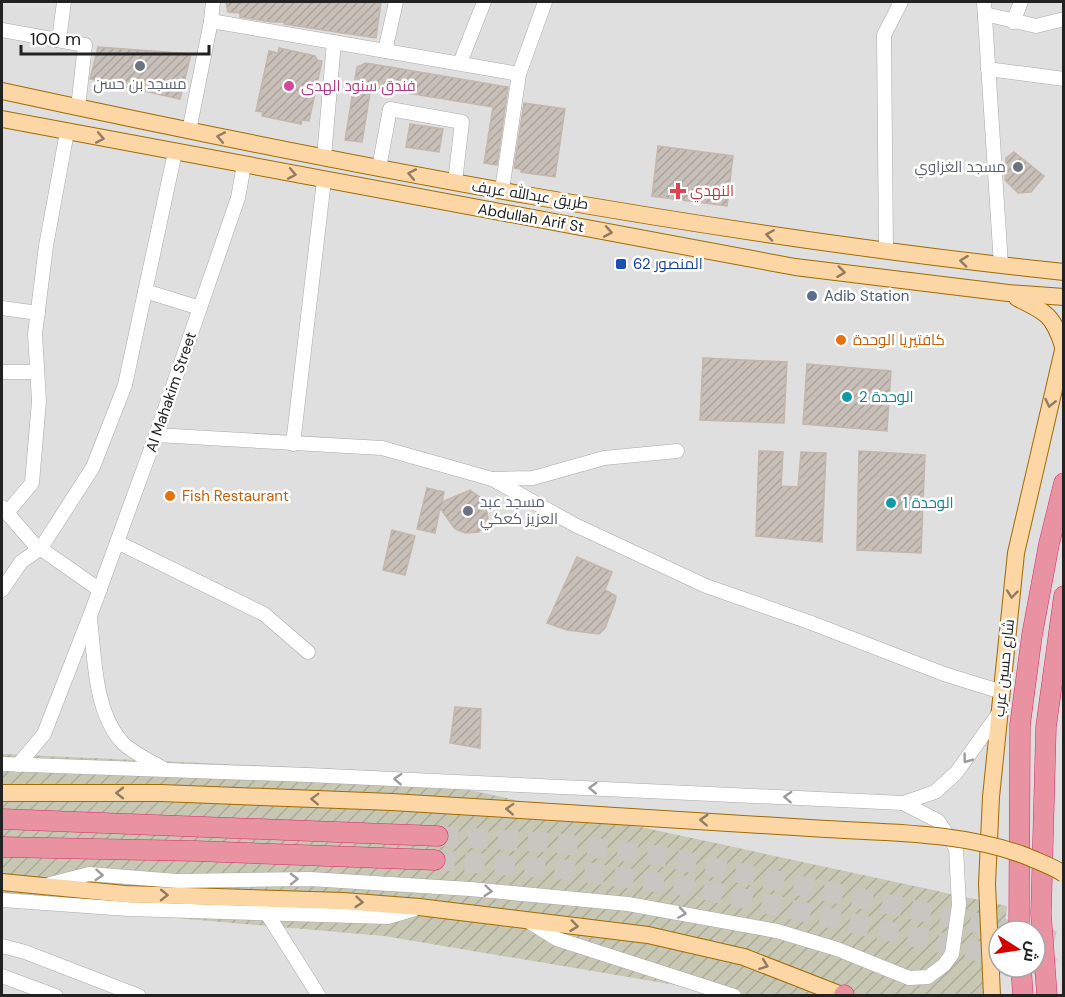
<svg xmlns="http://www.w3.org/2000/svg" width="1065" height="997" viewBox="0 0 1065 997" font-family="'DM Sans',Cairo,sans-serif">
<defs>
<pattern id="construction-furrows" width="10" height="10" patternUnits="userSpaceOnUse" patternTransform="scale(1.5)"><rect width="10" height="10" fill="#c7c7b4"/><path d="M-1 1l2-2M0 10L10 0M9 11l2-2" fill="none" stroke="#abab9a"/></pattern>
<pattern id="building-hatch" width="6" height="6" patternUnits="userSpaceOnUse" patternTransform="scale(1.5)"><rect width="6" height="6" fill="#c7bfb8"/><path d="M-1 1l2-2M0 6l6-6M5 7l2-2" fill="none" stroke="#aba49e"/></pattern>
</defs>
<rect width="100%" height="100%" fill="#f2efe9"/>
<path fill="#e0dfdf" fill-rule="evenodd" d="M2,2H1063V995L2,996ZM999,931H1035V967H999Z"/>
<path fill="url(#construction-furrows)" d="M2,754L381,771L1007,906L1004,931H999L1000,967L996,995L741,996L384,936L2,903Z"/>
<path fill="#e2e2e2" d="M2,2H53L52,8L2,6Z"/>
<g fill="url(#building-hatch)" stroke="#c4b6ab" stroke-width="1.5">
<path d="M226,2H381L376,38L284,24V22H272L240,17V13L228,12Z"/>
<path d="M98,47L191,54L180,99L90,79Z"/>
<path d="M279,48L315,56L317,60L322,61L309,121L302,120L301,124L262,116L263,112L256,111L269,51L278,53Z"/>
<path d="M366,63L508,87L497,165L484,163L493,107L371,87L362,142L345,140L357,67Z"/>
<path d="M524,103L565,109L555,177L521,172V169L514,168Z"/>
<path d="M410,124L443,129L439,152L406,147Z"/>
<path d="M658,146L733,156L727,206L652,196Z"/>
<path d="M1014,152L1044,176L1031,192L1018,193L1005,180L1006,158Z"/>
<path d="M703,358L787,362L784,423L700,420Z"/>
<path d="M807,364L891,371L887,431L803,424Z"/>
<path d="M759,451L783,452L781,486L798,487L801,452L826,453L822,542L756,536Z"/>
<path d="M859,451L925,455L921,553L857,550Z"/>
<path d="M427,488L444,492L442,502L470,490L485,501L488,518L479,532L465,533L455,529L440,508L435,533L417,529Z"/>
<path d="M392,530L415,536L405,575L383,570Z"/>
<path d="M577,557L612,572L605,590L616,596L615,602L605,628L599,634L567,630L547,623Z"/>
<path d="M455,707L481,709L480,748L450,743Z"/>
</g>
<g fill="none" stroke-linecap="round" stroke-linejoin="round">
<g stroke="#c8c6c1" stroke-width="20" stroke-dasharray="20 10" stroke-linecap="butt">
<path d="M438,836L555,843L660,856L1014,931"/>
<path d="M435,860L569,870L692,887L999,956"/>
<path d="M1035,936L1064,943"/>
<path d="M1035,964L1064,971"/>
</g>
<defs>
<g id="minor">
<path d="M984,2L1001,265"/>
<path d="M985,14L1036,26L1064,19"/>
<path d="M211,21L519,74"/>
<path d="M1013,22L1021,2"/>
<path d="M2,30L85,45L78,108"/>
<path d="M59,40L64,2"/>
<path d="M385,51L396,2"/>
<path d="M460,63L484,2"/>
<path d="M988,69L1064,79"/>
<path d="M189,131L211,21L213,2"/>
<path d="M324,157L334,42"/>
<path d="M379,168L390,109L462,122L455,182"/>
<path d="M502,190L519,74L545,2"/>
<path d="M886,251L884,35L901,2"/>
<path d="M145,291L200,308"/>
<path d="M2,308L38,313"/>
<path d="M2,372H37"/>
<path d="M156,435L382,448L492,479L575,525L706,586L809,622L944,674L1002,692"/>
<path d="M293,444L324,180"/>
<path d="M493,479L533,478L604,458L677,451"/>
<path d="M2,507L34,544L100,590"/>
<path d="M7,513L32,483L39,401L35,334L46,246L67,132"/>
<path d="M117,542L264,614L308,652"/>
<path d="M2,590L21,562L41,548L93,467L125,385L175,152"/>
<path d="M90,619C95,659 94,709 121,741C129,751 152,762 164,769"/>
<path d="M2,764L308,775L903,803L935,792L956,773L999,713"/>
<path d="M18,765L44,734L93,608L156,435L238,198L244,165"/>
<path d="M50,884L89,874L177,881L310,879L470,889L628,904L777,931L837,949L909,978L928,977L944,965L952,954L959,905L956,848L938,821L903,803"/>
<path d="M2,900L128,909L388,917L415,909"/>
<path d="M266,912L319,996"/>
<path d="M528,921L557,939L734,996"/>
<path d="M2,946L25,952L139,996"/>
<path d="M2,976L56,996"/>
</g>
<g id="major">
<path d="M2,91C353,167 706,234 1064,272"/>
<path d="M2,119L795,267L1008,293L1064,297"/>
<path d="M1017,298C1046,312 1053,315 1063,346"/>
<path d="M2,793H161L392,802L826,829"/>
<path d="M2,882L125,894L343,901L419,907L648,935L744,957L844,996"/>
<path d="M992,996L987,884L991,797L1016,553L1064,346"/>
</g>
<g id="highway">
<path d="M2,819L438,836"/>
<path d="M2,847L196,851L435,860"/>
<path d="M1019,931L1020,725L1032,635L1049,544L1064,483"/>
<path d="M1021,967L1023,996"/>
<path d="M844,995V996"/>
<path d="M1047,996L1041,914L1046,727L1064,596"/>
</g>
</defs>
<use href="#minor" stroke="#a9a9a9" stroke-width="15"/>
<use href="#major" stroke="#a06b00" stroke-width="18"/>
<use href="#highway" stroke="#dc2a67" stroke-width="21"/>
<use href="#minor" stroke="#fff" stroke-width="14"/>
<use href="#major" stroke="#fcd6a4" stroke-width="16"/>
<use href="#highway" stroke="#e892a2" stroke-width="20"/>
<defs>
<path id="major-bridge" d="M826,829C893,833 962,832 1026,856C1039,862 1052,866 1064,874"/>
</defs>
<use href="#major-bridge" stroke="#a06b00" stroke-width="18" stroke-linecap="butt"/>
<use href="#major-bridge" stroke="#fcd6a4" stroke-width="16"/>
</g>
<defs><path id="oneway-chevron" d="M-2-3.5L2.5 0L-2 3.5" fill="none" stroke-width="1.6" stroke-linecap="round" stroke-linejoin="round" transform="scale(1.5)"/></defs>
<g stroke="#8f7c63">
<use href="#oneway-chevron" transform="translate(221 137) rotate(-169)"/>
<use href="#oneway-chevron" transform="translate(100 138) rotate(11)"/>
<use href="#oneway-chevron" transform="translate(292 174) rotate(11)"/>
<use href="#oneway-chevron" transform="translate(412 174) rotate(-169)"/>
<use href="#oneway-chevron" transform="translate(608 232) rotate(10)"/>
<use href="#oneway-chevron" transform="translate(770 235) rotate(-171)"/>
<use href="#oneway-chevron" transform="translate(964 261) rotate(-173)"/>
<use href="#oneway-chevron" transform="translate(841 272) rotate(7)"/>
<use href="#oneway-chevron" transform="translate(1050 403) rotate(103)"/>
<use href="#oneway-chevron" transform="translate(1012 594) rotate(96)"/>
<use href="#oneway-chevron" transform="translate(120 793) rotate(180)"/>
<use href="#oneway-chevron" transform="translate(315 799) rotate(-178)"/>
<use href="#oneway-chevron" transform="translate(510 809) rotate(-177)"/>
<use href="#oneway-chevron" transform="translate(704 820) rotate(-177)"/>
<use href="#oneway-chevron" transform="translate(164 895) rotate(1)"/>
<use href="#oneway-chevron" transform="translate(359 902) rotate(5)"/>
<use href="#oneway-chevron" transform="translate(574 926) rotate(7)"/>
<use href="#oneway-chevron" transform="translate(764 965) rotate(21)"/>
</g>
<g stroke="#9c9c9c">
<use href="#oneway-chevron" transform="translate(967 759) rotate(127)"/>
<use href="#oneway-chevron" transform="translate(398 779) rotate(-177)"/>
<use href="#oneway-chevron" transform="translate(593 788) rotate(-177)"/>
<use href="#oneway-chevron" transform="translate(788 797) rotate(-177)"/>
<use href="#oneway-chevron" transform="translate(99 875) rotate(4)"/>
<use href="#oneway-chevron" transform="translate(294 879) rotate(-1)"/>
<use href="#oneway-chevron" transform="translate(488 891) rotate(5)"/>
<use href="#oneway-chevron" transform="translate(682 913) rotate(9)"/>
</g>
<g fill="#6b7280" stroke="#fff" stroke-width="2">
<circle cx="140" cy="66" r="6"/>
<circle cx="1018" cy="167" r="6"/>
<circle cx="468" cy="511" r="6"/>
</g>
<circle fill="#d1479c" stroke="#fff" stroke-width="2" cx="289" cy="86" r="6"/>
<path fill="#e0444e" stroke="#fff" stroke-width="2" d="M675 182h6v6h6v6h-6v6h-6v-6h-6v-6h6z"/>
<rect fill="#1a4fb4" stroke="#fff" stroke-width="2" x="615" y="258" width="12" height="12" rx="3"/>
<circle fill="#5c6f8a" stroke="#fff" stroke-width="2" cx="812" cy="296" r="6"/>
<g fill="#e8710a" stroke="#fff" stroke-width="2">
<circle cx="841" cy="340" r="6"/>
<circle cx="170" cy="496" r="6"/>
</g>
<g fill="#0f9aa8" stroke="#fff" stroke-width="2">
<circle cx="847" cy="397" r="6"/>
<circle cx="891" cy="503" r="6"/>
</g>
<g text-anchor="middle" stroke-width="5" stroke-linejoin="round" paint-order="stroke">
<g font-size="15" fill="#5b616d" stroke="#fff">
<text x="140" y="89">مسجد بن حسن</text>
<text x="1006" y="172" text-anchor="end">مسجد الغزاوي</text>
<text x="480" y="507" text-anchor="start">مسجد عبد<tspan x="480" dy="17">العزيز كعكي</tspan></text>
</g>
<g font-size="15" fill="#b23c85" stroke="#fff" text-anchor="start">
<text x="301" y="91">فندق سنود الهدى</text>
</g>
<g font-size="15" fill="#be3a42" stroke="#fff" text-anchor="start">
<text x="690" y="196">النهدي</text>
</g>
<g font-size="15" fill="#222" stroke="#fff">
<text transform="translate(530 195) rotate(9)" y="5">طريق عبدالله عريف</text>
<text transform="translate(531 218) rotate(10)" y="5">Abdullah Arif St</text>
<text transform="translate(171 392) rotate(-71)" y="5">Al Mahakim Street</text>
<text transform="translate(1004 668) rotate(-84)" y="5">شارع حسين عرب</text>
</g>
<g font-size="15" fill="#164399" stroke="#fff" text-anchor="start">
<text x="633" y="269">المنصور 62</text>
</g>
<g font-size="15" fill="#4e5e75" stroke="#fff" text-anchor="start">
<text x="824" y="301">Adib Station</text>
</g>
<g font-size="15" fill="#c56008" stroke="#fff" text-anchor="start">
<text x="853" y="345">كافتيريا الوحدة</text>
<text x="182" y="501">Fish Restaurant</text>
</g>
<g font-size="15" fill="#0d838f" stroke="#fff" text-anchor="start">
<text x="859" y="402">الوحدة 2</text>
<text x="903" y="508">الوحدة 1</text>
</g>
</g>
<rect width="1065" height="997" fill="none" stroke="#222222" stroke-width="6"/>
<g transform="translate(1017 949) rotate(102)"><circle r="28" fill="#ffffff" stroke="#a7a7a7" stroke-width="1.5"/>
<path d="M0-4.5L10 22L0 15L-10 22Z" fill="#d40000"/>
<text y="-9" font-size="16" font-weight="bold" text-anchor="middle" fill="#222222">ش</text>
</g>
<path d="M21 45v9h188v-9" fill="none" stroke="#222222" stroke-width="3"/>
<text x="30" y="45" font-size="18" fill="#222222" stroke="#ffffff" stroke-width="4.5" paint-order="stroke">100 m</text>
</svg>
